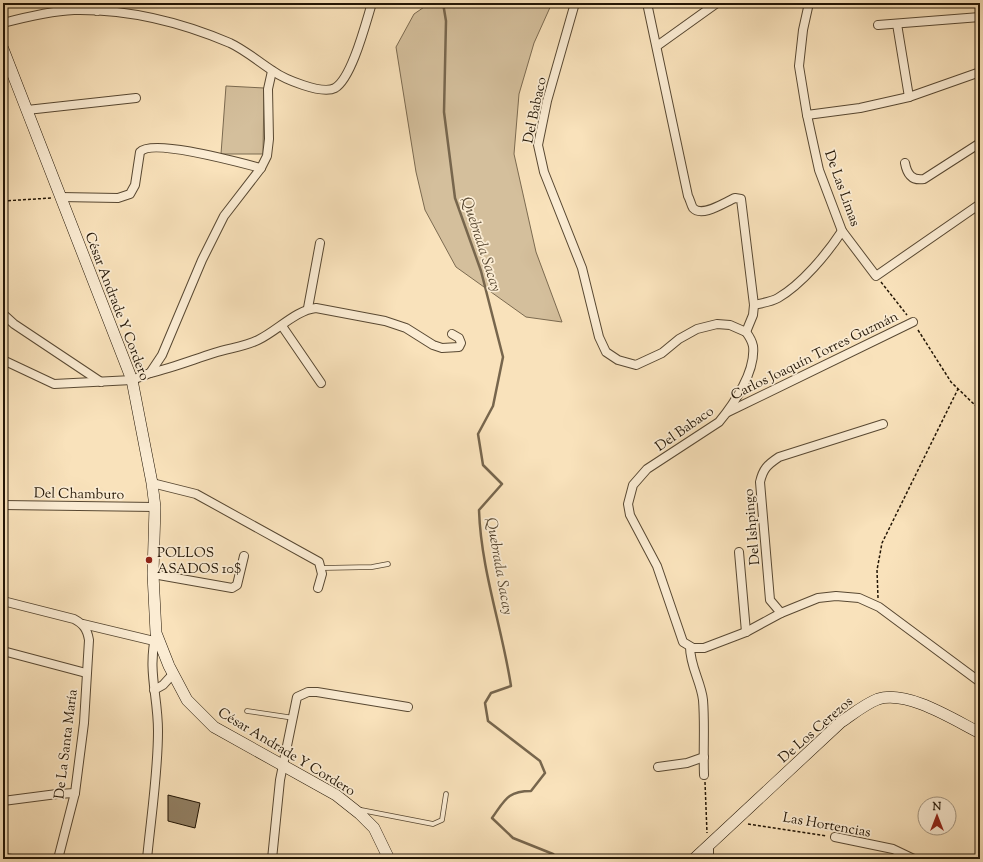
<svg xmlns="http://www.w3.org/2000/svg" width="983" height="862" viewBox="0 0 983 862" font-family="'Sorts Mill Goudy',serif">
<rect width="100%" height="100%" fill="#f9e2bb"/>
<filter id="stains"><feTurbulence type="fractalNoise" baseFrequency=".005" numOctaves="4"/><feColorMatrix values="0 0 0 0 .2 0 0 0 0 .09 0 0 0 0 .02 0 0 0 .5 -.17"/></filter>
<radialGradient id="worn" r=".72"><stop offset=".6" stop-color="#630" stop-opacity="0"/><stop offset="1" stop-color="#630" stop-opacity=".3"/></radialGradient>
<g fill="#d4bf9c" stroke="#7b6a50">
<path d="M430,3H552L534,43L519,94L514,154L536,252L562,322L526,317L456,267L425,210L416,172L396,47L414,14Z"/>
<path d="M226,86L264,88L263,154H221Z"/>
</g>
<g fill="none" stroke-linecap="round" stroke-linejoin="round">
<path stroke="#77664d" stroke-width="2.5" d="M443,3L446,21L444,112L455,198L481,271L503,357L493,406L478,434L483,465L502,484L479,510C481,570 502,627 511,686L491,693L485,703L488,721L540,761L545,773L531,791C507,791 505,800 492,818L513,838L553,854L558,859"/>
</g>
<path fill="#928064" stroke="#221505" d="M168,795L200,803L195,828L168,821Z"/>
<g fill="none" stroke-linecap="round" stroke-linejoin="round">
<defs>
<g id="lane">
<path d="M322,568L372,567L388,564"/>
<path d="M247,711L294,718"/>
<path d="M361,810L433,824L442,820L446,794"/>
</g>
<g id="street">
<path d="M575,3L547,101L538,145L544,172L582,268L599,337L606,352L618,360L636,365L662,353L679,339L697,329L717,324L730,325L746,332C749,336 752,341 753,346C756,371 734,404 719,422L647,469L633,485L628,504L630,515L657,566L683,642L693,648H704L746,632L781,613L818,598L836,596L859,598L879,607L980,682"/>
<path d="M647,3L688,196C690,199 691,205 693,208C702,218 725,202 735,198L741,199L754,305L753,315L746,332"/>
<path d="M809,3L803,30L799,66L807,115L819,170L842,231L876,276L980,204"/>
<path d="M97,11L104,3"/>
<path d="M3,23C26,17 51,11 74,10C127,9 181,22 230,43C245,50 259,62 273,71C284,79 322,95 335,88C352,78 366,22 372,3"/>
<path d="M897,24L909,97L980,72"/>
<path d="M878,25L980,17"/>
<path d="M657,46L717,3"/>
<path d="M27,110L136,98"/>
<path d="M807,115L860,108L909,97"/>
<path d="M905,163C907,174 912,181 924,179L980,143"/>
<path d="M60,197L118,198L130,194L135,185L140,152C152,138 241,163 261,168"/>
<path d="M754,305C762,303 771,302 778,298C802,284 827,254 842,231"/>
<path d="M308,308L320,243"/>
<path d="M3,314L14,324L101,382"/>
<path d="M282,326L321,383"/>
<path d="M3,360L54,384L132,380L150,373L162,355L202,260L224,216L261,168L267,156L269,139L268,89L272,71"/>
<path d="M150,373C172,368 192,360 214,353C229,348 244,347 258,340C277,331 296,310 316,308L385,321L406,328L433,345L442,348L459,347L461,343L459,338L452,334"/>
<path d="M728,412L913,322"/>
<path d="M152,483L196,494L319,562L322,574L318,588"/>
<path d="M3,505L155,507"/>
<path d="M739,552L746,632"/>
<path d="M153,574L232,588L237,585L244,556"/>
<path d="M3,601L74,619C83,624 87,628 89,640L84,723L75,793L58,859"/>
<path d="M781,613L770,600L760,482C763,469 767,465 779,457L883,424"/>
<path d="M83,624L154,641"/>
<path d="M690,647C690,666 701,682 703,700C705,725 703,750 704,775"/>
<path d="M3,651L86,673"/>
<path d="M154,690L163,685L173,674"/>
<path d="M658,767L687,763L704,757"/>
<path d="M3,801L57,794L75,793"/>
<path d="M835,837L893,849L914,859"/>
<path d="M709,845V859"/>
<path d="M3,858L12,859"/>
<path d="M147,859C151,817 158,773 158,731C158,695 147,671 156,633"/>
<path d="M272,859L280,780L297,697L308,692H317L408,707"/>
</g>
<g id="secondary">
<path d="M3,49L132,380L152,483L155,507L153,574L156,633L169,666L187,700L214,727L336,795L360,814L374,828L389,859"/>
<path d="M694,859L841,722C853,714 865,704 878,699C908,690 954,720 980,733"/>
</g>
</defs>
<use href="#lane" stroke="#584832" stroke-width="5.5"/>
<use href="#street" stroke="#584832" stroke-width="10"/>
<use href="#secondary" stroke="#221505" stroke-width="12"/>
<g stroke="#221505" stroke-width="1.5" stroke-dasharray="3 2" stroke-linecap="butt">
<path d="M3,201L51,198"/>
<path d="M881,282L907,315"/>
<path d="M918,330L951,382L980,410"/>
<path d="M878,598L877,570L882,543L958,389"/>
<path d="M705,782L707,833"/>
<path d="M748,824L827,836"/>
</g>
<use href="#lane" stroke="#fbecd3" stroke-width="4"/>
<use href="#street" stroke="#fbecd3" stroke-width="8"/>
<use href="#secondary" stroke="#fbecd3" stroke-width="11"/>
</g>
<circle fill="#8f2418" stroke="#fbecd3" stroke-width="1.5" cx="149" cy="560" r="4"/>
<g text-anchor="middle" stroke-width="3.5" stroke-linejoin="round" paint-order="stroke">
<g font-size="14" fill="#221505" stroke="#fbecd3">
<text transform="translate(534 110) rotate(-78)" y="5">Del Babaco</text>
<text transform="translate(843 188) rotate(70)" y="5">De Las Limas</text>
<text transform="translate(118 306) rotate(69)" y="5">César Andrade Y Cordero</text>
<text transform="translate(814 355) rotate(-26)" y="5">Carlos Joaquín Torres Guzmán</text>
<text transform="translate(684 428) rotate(-35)" y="5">Del Babaco</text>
<text transform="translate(79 493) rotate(1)" y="5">Del Chamburo</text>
<text transform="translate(751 527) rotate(-95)" y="5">Del Ishpingo</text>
<text transform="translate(815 729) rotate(-41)" y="5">De Los Cerezos</text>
<text transform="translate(65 744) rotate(-83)" y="5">De La Santa María</text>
<text transform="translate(287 751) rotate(31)" y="5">César Andrade Y Cordero</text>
<text transform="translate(827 824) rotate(10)" y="5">Las Hortencias</text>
</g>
<g font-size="14" fill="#221505" stroke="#fbecd3" text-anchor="start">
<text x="157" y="557">POLLOS<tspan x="157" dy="16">ASADOS 10$</tspan></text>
</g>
<g font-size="15" font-style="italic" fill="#5b4b35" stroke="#fbecd3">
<text transform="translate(482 244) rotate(72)" y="5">Quebrada Sacay</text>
<text transform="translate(500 566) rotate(80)" y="5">Quebrada Sacay</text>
</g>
</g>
<rect width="983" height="862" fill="none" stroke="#f9e2bb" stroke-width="16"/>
<rect x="4" y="4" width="975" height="854" fill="none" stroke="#221505" stroke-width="2"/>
<rect x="8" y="8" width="967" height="846" fill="none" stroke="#221505"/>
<g transform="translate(937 816)"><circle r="19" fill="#fbecd3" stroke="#a49681"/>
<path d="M0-3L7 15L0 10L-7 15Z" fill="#8f2418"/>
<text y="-6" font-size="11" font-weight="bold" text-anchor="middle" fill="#221505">N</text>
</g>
<rect width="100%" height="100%" filter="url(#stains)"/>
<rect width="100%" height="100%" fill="url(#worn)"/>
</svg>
